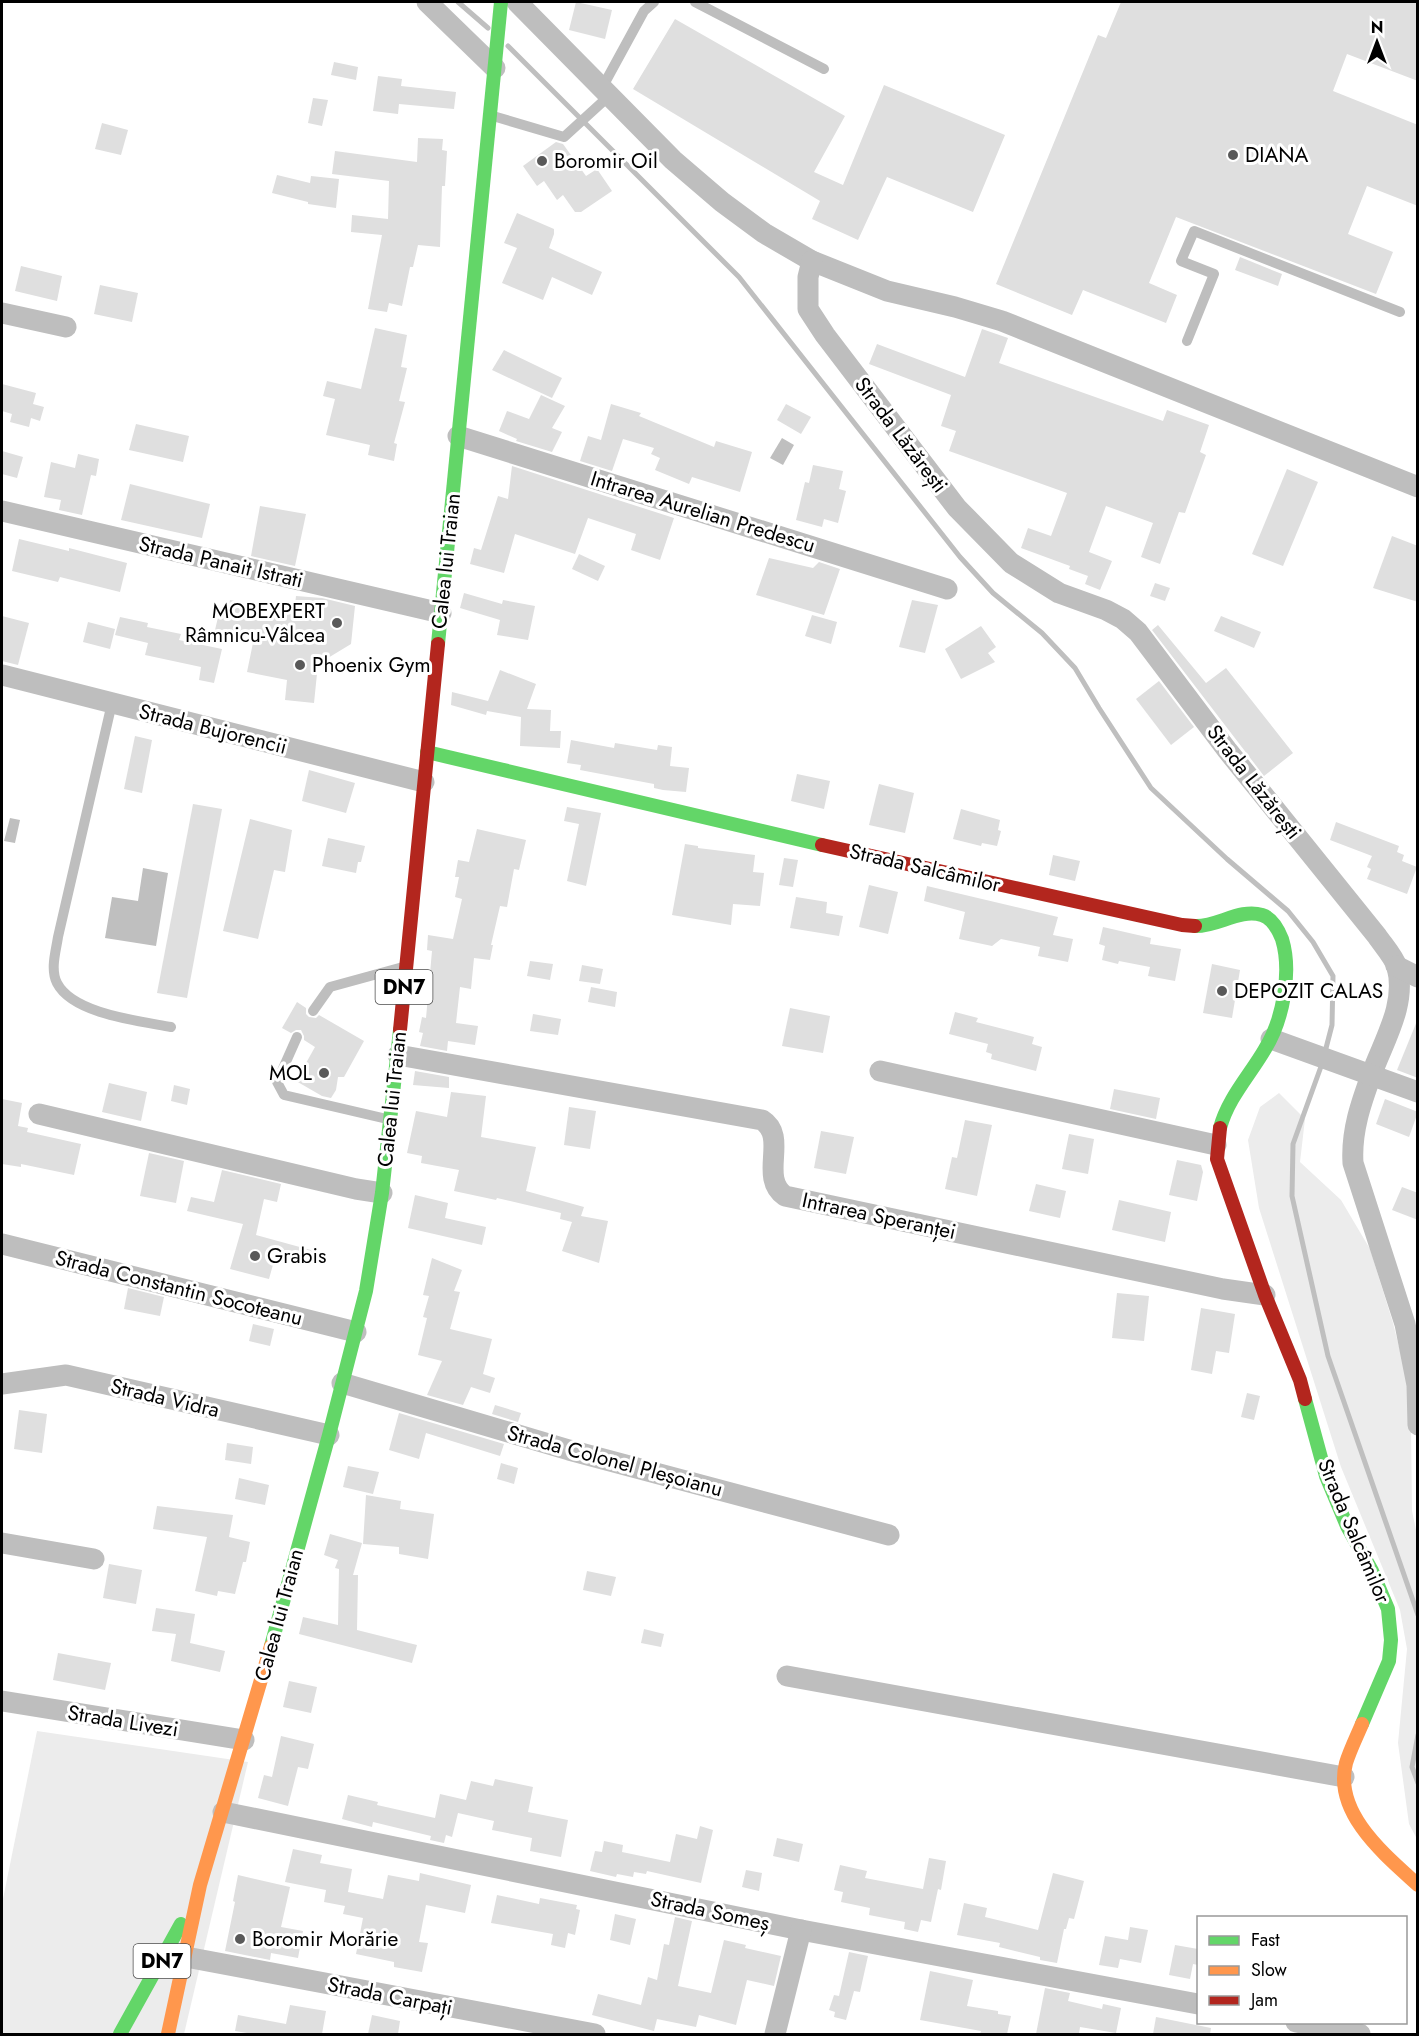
<svg xmlns="http://www.w3.org/2000/svg" width="1419" height="2036" viewBox="0 0 1419 2036" font-family="Jost,sans-serif">
<rect width="100%" height="100%" fill="#fff"/>
<g fill="#ececec">
<path d="M1279,1093L1305,1119L1300,1162L1341,1200L1370,1249L1393,1323L1406,1375L1411,1423L1412,1511L1418,1539L1417,1839L1409,1824L1398,1743L1407,1649L1400,1610L1341,1467L1259,1208L1248,1140L1260,1107Z"/>
<path d="M37,1731L248,1762L184,2034H2V1904Z"/>
</g>
<g fill="#bfbfbf">
<path d="M782,438L794,445L783,465L770,458Z"/>
<path d="M10,818L20,820L15,843L4,841Z"/>
<path d="M143,868L168,873L156,946L105,938L112,897L138,901Z"/>
</g>
<g fill="none" stroke-linecap="round" stroke-linejoin="round">
<g stroke="#bfbfbf" stroke-width="5">
<path d="M458,2L488,28"/>
<path d="M508,46L739,277L960,557L993,593L1042,633L1075,668L1099,708L1151,788L1227,859L1288,911L1313,942L1333,976L1332,1025L1325,1052"/>
<path d="M1323,1061L1293,1144L1292,1196L1328,1356L1418,1615"/>
<path d="M1418,1735L1412,1767L1418,1783"/>
</g>
</g>
<g fill="#dfdfdf">
<path d="M576,2L612,10L605,39L569,30Z"/>
<path d="M1121,2H1418V81L1347,54L1333,91L1418,125V206L1367,186L1348,234L1393,252L1376,294L1176,217L1149,283L1177,295L1166,323L1083,290L1072,315L996,284L1098,35L1106,38Z"/>
<path d="M675,19L845,116L814,172L843,185L884,85L1005,135L973,212L887,177L858,240L812,219L820,201L633,89Z"/>
<path d="M334,62L358,67L356,80L331,75Z"/>
<path d="M378,76L402,79L401,86L456,92L454,109L399,104L398,114L373,111Z"/>
<path d="M313,98L328,100L322,126L308,123Z"/>
<path d="M102,123L128,130L121,155L95,149Z"/>
<path d="M418,138L443,139L442,150L447,151L445,186H442L440,247L418,245L413,267H410L402,306L389,303L387,312L368,309L382,235L351,232L352,215L388,219L389,181L332,174L335,151L417,162Z"/>
<path d="M556,142L563,144L586,176L597,169L612,191L581,212H575L563,195L557,200L544,181L537,186L523,166Z"/>
<path d="M277,175L310,183L311,176L339,179L336,208L308,204V202L272,193Z"/>
<path d="M517,213L554,229V234L549,248L602,272L592,295L552,277L543,300L502,283L517,248L504,243Z"/>
<path d="M1240,257L1282,274L1278,286L1235,270Z"/>
<path d="M21,266L62,276L57,301L15,291Z"/>
<path d="M100,285L138,293L132,322L94,314Z"/>
<path d="M375,328L407,335L401,367L407,368L399,401L405,402L394,443L397,444L394,461L368,455L370,445L326,435L335,399L323,396L327,381L361,389Z"/>
<path d="M982,329L1008,338L999,363L1163,421L1167,410L1209,425L1200,452L1206,455L1185,513L1179,512L1160,564L1141,557L1153,523L1106,506L1089,552L1112,561L1100,590L1085,584L1088,576L1069,569L1070,566L1021,548L1028,528L1051,536L1067,493L949,451L956,431L941,426L951,395L869,364L877,344L965,377Z"/>
<path d="M504,350L562,378L552,398L492,370Z"/>
<path d="M2,384L36,393L33,404L44,407L40,421L31,418L29,427L10,422L12,414L2,411Z"/>
<path d="M541,395L565,406L552,428L562,432L552,452L516,441L517,439L499,431L507,411L529,419Z"/>
<path d="M611,404L641,413L639,416L714,447L716,441L752,452L740,492L692,477L689,484L655,470L660,458L651,454L654,448L623,439L612,471L580,461L588,436L601,440Z"/>
<path d="M786,404L811,417L801,434L777,420Z"/>
<path d="M136,424L189,436L183,462L129,450Z"/>
<path d="M2,451L23,457L17,478L2,474Z"/>
<path d="M78,454L99,459L96,476L91,475L82,515L59,510L61,500L44,497L51,462L75,468Z"/>
<path d="M813,465L843,471L839,489L846,491L838,523L824,519L822,527L796,520L805,482L809,483Z"/>
<path d="M512,466L674,518L660,560L631,550L636,534L588,518L575,554L515,534L504,573L470,564L474,548L481,550L498,496L508,499Z"/>
<path d="M1287,469L1318,482L1283,566L1252,554Z"/>
<path d="M130,484L210,504L202,538L121,520Z"/>
<path d="M260,506L306,514L295,566L251,556Z"/>
<path d="M1392,536L1418,546V602L1373,588Z"/>
<path d="M19,539L69,551V548L127,563L120,592L60,577L58,582L12,571Z"/>
<path d="M579,554L605,566L598,581L572,569Z"/>
<path d="M769,558L813,568L819,562L840,569L824,615L756,595Z"/>
<path d="M1155,583L1170,588L1165,601L1150,596Z"/>
<path d="M464,593L502,604L503,600L535,606L528,640L497,635L500,620L460,608Z"/>
<path d="M296,596L322,598L355,606L351,644L318,664L314,703L285,700L287,680L247,672L254,638L215,630L219,613L227,614L230,600L294,613Z"/>
<path d="M912,600L938,605L925,653L899,647Z"/>
<path d="M812,615L837,622L831,644L805,636Z"/>
<path d="M2,616L29,623L18,665L2,661Z"/>
<path d="M1221,616L1261,632L1254,648L1214,631Z"/>
<path d="M120,617L148,623L147,627L181,634L179,640L222,649L214,683L199,680L201,667L145,655L148,643L115,635Z"/>
<path d="M88,622L115,629L110,649L83,642Z"/>
<path d="M1158,625L1206,683L1226,668L1293,753L1264,776L1152,630Z"/>
<path d="M981,626L996,647L988,653L995,662L961,679L945,649Z"/>
<path d="M500,670L536,684L527,709L551,710L550,731H561L560,748L520,746L521,717L487,711L486,715L451,705L452,692L488,701Z"/>
<path d="M1159,681L1194,727L1171,745L1136,699Z"/>
<path d="M135,736L152,740L142,793L124,789Z"/>
<path d="M571,740L614,748L615,743L657,750L658,745L672,747L670,766L689,768L686,792L663,790L654,788V784L580,770L581,765L567,763Z"/>
<path d="M309,770L355,783L346,813L302,801Z"/>
<path d="M797,774L830,781L824,809L791,801Z"/>
<path d="M879,784L914,793L905,833L869,825Z"/>
<path d="M193,804L222,809L187,998L157,993Z"/>
<path d="M567,807L601,813L586,886L567,881L579,824L564,821Z"/>
<path d="M961,809L1000,820L998,830L1001,831L997,846L982,843L981,846L953,839Z"/>
<path d="M250,819L292,830L285,872L274,870L258,939L223,931Z"/>
<path d="M1336,822L1399,846L1397,852L1404,855L1402,861L1417,867L1407,894L1367,879L1371,869L1367,867L1372,856L1330,840Z"/>
<path d="M477,829L526,840L519,870L514,869L507,907L500,906L491,945H493L490,960L474,958L471,989L460,987L456,1023L478,1026L475,1045L448,1041L447,1051L420,1046L423,1033L419,1032L422,1017L426,1018L432,951L427,950L428,935L453,939L462,899L455,897L459,877H455L458,860L469,862Z"/>
<path d="M328,838L365,846L361,862H358L356,873L322,866Z"/>
<path d="M685,844L698,846V848L755,855L753,872L764,873L760,906L733,904L731,925L672,915Z"/>
<path d="M1053,855L1080,861L1075,881L1049,875Z"/>
<path d="M784,858L798,860L793,887L779,885Z"/>
<path d="M869,885L898,892L888,934L859,927Z"/>
<path d="M927,886L1058,917L1053,935L1073,939L1068,962L1038,956L1040,947L1001,939L992,946L959,939L965,912L924,901Z"/>
<path d="M796,897L827,902L826,913L843,916L839,936L790,928Z"/>
<path d="M1103,927L1151,938L1150,944L1181,949L1175,981L1148,976L1150,967L1119,961L1118,964L1102,960L1105,946L1099,944Z"/>
<path d="M530,961L553,964L550,980L527,976Z"/>
<path d="M1212,964L1240,970L1232,1018L1203,1013Z"/>
<path d="M582,965L603,969L600,984L579,981Z"/>
<path d="M591,987L617,992L615,1007L588,1002Z"/>
<path d="M297,1002L306,1008V1014L309,1017L316,1018L319,1015L364,1041L344,1077H338L336,1090L331,1098L322,1096L296,1081L315,1047L304,1040V1036L301,1030H296L291,1033L282,1028Z"/>
<path d="M790,1008L830,1016L823,1053L782,1046Z"/>
<path d="M955,1012L978,1018L976,1022L1034,1037L1032,1044L1042,1047L1036,1071L991,1059L992,1054L986,1052L988,1044L949,1034Z"/>
<path d="M533,1014L561,1019L558,1035L530,1031Z"/>
<path d="M1417,1021H1418V1078L1397,1070Z"/>
<path d="M415,1071L449,1077V1088L413,1085Z"/>
<path d="M109,1083L147,1092L141,1121L102,1112Z"/>
<path d="M174,1085L190,1089L187,1105L171,1101Z"/>
<path d="M1114,1089L1160,1098L1156,1119L1110,1109Z"/>
<path d="M451,1092L486,1096L481,1137L536,1147L526,1191L584,1207L581,1216L608,1221L599,1263L562,1251L572,1222L560,1219L561,1213L497,1198L496,1200L454,1191L459,1170L421,1163L422,1156L407,1153L416,1111L447,1117Z"/>
<path d="M2,1099L22,1103L18,1126L28,1128L27,1132L81,1144L74,1175L21,1164V1167L2,1164Z"/>
<path d="M1385,1099L1418,1112L1409,1137L1376,1124Z"/>
<path d="M569,1107L596,1111L590,1149L564,1145Z"/>
<path d="M965,1120L992,1125L977,1196L945,1189L952,1157L957,1158Z"/>
<path d="M821,1131L854,1137L846,1174L814,1168Z"/>
<path d="M1069,1134L1094,1139L1088,1174L1062,1169Z"/>
<path d="M149,1153L184,1161L176,1203L140,1196Z"/>
<path d="M1177,1160L1201,1165L1203,1172L1197,1201L1169,1195Z"/>
<path d="M222,1170L281,1184L277,1202L264,1199L256,1235L318,1252L315,1264L276,1254L269,1279L230,1269L243,1224L187,1211L191,1197L214,1202Z"/>
<path d="M1036,1184L1066,1191L1060,1218L1029,1211Z"/>
<path d="M1402,1187L1418,1193V1220L1392,1210Z"/>
<path d="M415,1195L448,1203L445,1218L486,1227L482,1245L408,1228Z"/>
<path d="M1119,1200L1171,1212L1165,1242L1112,1230Z"/>
<path d="M432,1258L462,1270L454,1291L460,1292L450,1329L492,1339L483,1374L495,1378L490,1393L471,1387L463,1405L427,1395L442,1361L418,1355L427,1318L423,1317L429,1296L423,1295Z"/>
<path d="M128,1288L164,1297L160,1316L124,1309Z"/>
<path d="M1117,1293L1149,1296L1144,1341L1112,1338Z"/>
<path d="M1201,1308L1235,1314L1229,1353L1216,1351L1212,1374L1191,1370Z"/>
<path d="M253,1324L274,1329L270,1346L249,1341Z"/>
<path d="M1247,1393L1260,1396L1254,1420L1241,1417Z"/>
<path d="M495,1405L521,1413L518,1422L492,1414Z"/>
<path d="M19,1410L47,1414L42,1453L14,1449Z"/>
<path d="M399,1413L504,1444L500,1456L426,1433L419,1459L389,1450Z"/>
<path d="M227,1443L253,1447L251,1464L225,1460Z"/>
<path d="M501,1463L518,1468L514,1484L497,1479Z"/>
<path d="M348,1466L379,1472L373,1494L343,1487Z"/>
<path d="M239,1478L269,1485L265,1505L235,1499Z"/>
<path d="M366,1495L401,1501L400,1509L434,1514L428,1559L399,1554V1547L363,1544Z"/>
<path d="M157,1506L233,1515L229,1537L250,1542L246,1562H243L235,1594L218,1591L217,1596L195,1591L207,1537L153,1529Z"/>
<path d="M330,1534L362,1543L353,1575H358L357,1630L417,1645L412,1663L299,1634L303,1617L338,1625L339,1569L335,1568L338,1560L324,1555Z"/>
<path d="M109,1564L142,1570L136,1604L103,1598Z"/>
<path d="M587,1571L616,1577L611,1596L583,1590Z"/>
<path d="M156,1608L195,1614L190,1643L225,1651L220,1672L171,1661L176,1634L152,1631Z"/>
<path d="M644,1629L664,1634L661,1647L641,1643Z"/>
<path d="M58,1653L111,1663L105,1690L53,1680Z"/>
<path d="M289,1681L317,1687L311,1713L283,1707Z"/>
<path d="M281,1736L314,1744L308,1769L298,1767L288,1806L258,1798L264,1775L272,1777Z"/>
<path d="M495,1779L533,1787L528,1812L568,1820L561,1857L530,1851L532,1838L492,1830L494,1821L458,1813L452,1837L446,1835L444,1843L430,1840L431,1836L373,1822L372,1827L342,1819L348,1795L378,1802L377,1805L435,1818L440,1794L466,1800L471,1781L493,1786Z"/>
<path d="M700,1826L713,1830L701,1883L647,1871L646,1874L634,1872L633,1877L617,1874L616,1877L590,1871L595,1851L602,1852L604,1841L623,1845L622,1852L670,1862L676,1834L697,1839Z"/>
<path d="M777,1838L803,1844L799,1862L773,1856Z"/>
<path d="M293,1849L322,1855L320,1863L352,1869L348,1892L383,1899L388,1875L419,1881L420,1873L471,1885L465,1913L426,1905L419,1942L428,1943L422,1972L394,1967V1962L356,1954L363,1918L343,1914L345,1906L324,1902L326,1890L285,1882Z"/>
<path d="M929,1858L946,1861L941,1890L938,1889L931,1922L921,1920L918,1932L904,1929L905,1922L869,1915L870,1908L841,1902L843,1892L834,1890L840,1865L867,1871L865,1878L923,1889Z"/>
<path d="M746,1870L762,1873L759,1891L742,1887Z"/>
<path d="M1053,1873L1084,1881L1074,1919L1069,1918L1066,1929H1064L1057,1963L1040,1960V1957L999,1947L1000,1943L957,1935L964,1903L987,1908L985,1917L1038,1930Z"/>
<path d="M238,1875L290,1887L281,1927L303,1931L298,1958L271,1953L270,1960L225,1951L235,1902L233,1901Z"/>
<path d="M497,1895L539,1904L540,1898L577,1905L576,1909L580,1910L575,1935L568,1933L565,1948L551,1945L553,1934L491,1923Z"/>
<path d="M615,1914L636,1919L630,1945L610,1940Z"/>
<path d="M675,1917L692,1921L678,1986L711,1993L724,1940L746,1945L745,1948L781,1956L774,1986L747,1980L736,2025L699,2015L696,2027L657,2019L654,2031L592,2015L598,1994L641,2005L648,1977L657,1980L664,1944L669,1945Z"/>
<path d="M1130,1927L1148,1930L1141,1963L1120,1959L1118,1968L1099,1965L1105,1936L1128,1940Z"/>
<path d="M1175,1945L1198,1949V1965L1193,1964L1190,1979L1169,1975Z"/>
<path d="M849,1952L868,1956L860,1992L854,1991L846,2020L834,2017L835,2012L829,2010L834,1995L839,1996Z"/>
<path d="M930,1971L973,1980L967,2006L998,2011V2014L1011,2016L1007,2034H980L981,2031L920,2020Z"/>
<path d="M1045,1988L1070,1993L1068,2001L1102,2009L1103,2004L1121,2008L1116,2033L1080,2027L1079,2034H1036Z"/>
<path d="M290,2005L326,2011L322,2034H253L235,2031L238,2015L286,2024Z"/>
<path d="M372,2015L400,2021L398,2034H368Z"/>
<path d="M1156,2017L1211,2028L1210,2034H1153Z"/>
</g>
<g fill="none" stroke-linecap="round" stroke-linejoin="round">
<g stroke="#bebebe" stroke-width="10">
<path d="M695,2L824,69"/>
<path d="M602,88L644,11L654,2"/>
<path d="M493,116L564,137L609,96"/>
<path d="M1187,341L1214,274L1181,261L1194,231L1400,312"/>
<path d="M112,703L58,937C56,951 50,969 57,983C73,1014 139,1021 171,1027"/>
<path d="M313,1011L330,987L403,967"/>
<path d="M297,1037L277,1082L284,1095L387,1119"/>
</g>
<g stroke="#bebebe" stroke-width="21">
<path d="M427,2L495,68"/>
<path d="M517,2L673,160L722,202L764,233L812,261L887,291L955,307L1002,321L1418,487"/>
<path d="M812,261L808,277V309L825,335L957,508L1011,563L1059,593L1106,610L1123,619L1138,632L1227,750L1377,936C1383,945 1394,957 1397,967C1407,1004 1384,1040 1372,1073C1361,1103 1351,1131 1353,1163L1405,1324L1417,1385L1418,1425"/>
<path d="M2,313L66,327"/>
<path d="M458,436L947,589"/>
<path d="M2,511L441,613"/>
<path d="M2,675L424,782"/>
<path d="M1396,966L1418,977"/>
<path d="M1271,1039L1418,1092"/>
<path d="M398,1055L762,1120C789,1137 758,1177 785,1196L1223,1289L1265,1295"/>
<path d="M880,1071L1216,1145"/>
<path d="M39,1114L356,1189L382,1193"/>
<path d="M2,1244L356,1332"/>
<path d="M342,1383L569,1450L889,1535"/>
<path d="M2,1384L66,1375L329,1435"/>
<path d="M2,1543L94,1559"/>
<path d="M787,1676L1344,1777"/>
<path d="M2,1701L244,1740"/>
<path d="M223,1812L801,1930L1198,2004"/>
<path d="M186,1957L595,2034"/>
<path d="M1296,2022L1360,2034"/>
<path d="M775,2034L801,1930"/>
</g>
<g stroke="#63d668" stroke-width="14">
<path d="M438,644L501,2"/>
<path d="M427,752L822,845"/>
<path d="M1195,926C1217,927 1240,908 1262,915C1272,918 1278,929 1282,939C1292,972 1283,1020 1265,1049C1250,1075 1228,1098 1220,1128"/>
<path d="M1305,1399L1326,1476L1347,1526L1372,1571L1388,1609L1391,1640L1389,1661L1362,1724"/>
<path d="M271,1646L329,1435L366,1291L382,1193L400,1030"/>
<path d="M120,2034L181,1924"/>
</g>
<g stroke="#ff974d" stroke-width="14">
<path d="M1362,1724C1357,1736 1350,1750 1346,1763C1333,1813 1385,1855 1418,1885"/>
<path d="M168,2034L200,1885L271,1646"/>
</g>
<g stroke="#b3261e" stroke-width="14">
<path d="M822,845L1182,925L1195,926"/>
<path d="M400,1030L438,644"/>
<path d="M1220,1128L1217,1159L1265,1295L1300,1380L1305,1399"/>
</g>
</g>
<g fill="#595959" stroke="#fff" stroke-width="2">
<circle cx="1233" cy="155" r="6"/>
<circle cx="542" cy="161" r="6"/>
<circle cx="337" cy="623" r="6"/>
<circle cx="300" cy="665" r="6"/>
<circle cx="1222" cy="991" r="6"/>
<circle cx="324" cy="1073" r="6"/>
<circle cx="255" cy="1256" r="6"/>
<circle cx="240" cy="1939" r="6"/>
</g>
<g text-anchor="middle" stroke-width="6" stroke-linejoin="round" paint-order="stroke">
<g fill="#fff" stroke="#4c4c4c" stroke-width="1.5">
<rect x="375.5" y="970" width="57" height="34" rx="4.5"/>
<rect x="133.5" y="1944" width="57" height="34" rx="4.5"/>
</g>
<g font-size="20" font-weight="bold" fill="#000">
<text x="404" y="994">DN7</text>
<text x="162" y="1968">DN7</text>
</g>
<g font-size="21" fill="#000" stroke="#fff" text-anchor="start">
<text x="1245" y="162">DIANA</text>
<text x="554" y="168">Boromir Oil</text>
<text x="325" y="618" text-anchor="end">MOBEXPERT<tspan x="325" dy="24">Râmnicu-Vâlcea</tspan></text>
<text x="312" y="672">Phoenix Gym</text>
<text x="1234" y="998">DEPOZIT CALAS</text>
<text x="312" y="1080" text-anchor="end">MOL</text>
<text x="267" y="1263">Grabis</text>
<text x="252" y="1946">Boromir Morărie</text>
</g>
<g font-size="21" fill="#000" stroke="#fff">
<text transform="translate(901 435) rotate(53)" y="7">Strada Lăzărești</text>
<text transform="translate(703 512) rotate(17)" y="7">Intrarea Aurelian Predescu</text>
<text transform="translate(446 561) rotate(-84)" y="7">Calea lui Traian</text>
<text transform="translate(221 562) rotate(13)" y="7">Strada Panait Istrati</text>
<text transform="translate(213 729) rotate(14)" y="7">Strada Bujorencii</text>
<text transform="translate(1254 782) rotate(52)" y="7">Strada Lăzărești</text>
<text transform="translate(925 868) rotate(13)" y="7">Strada Salcâmilor</text>
<text transform="translate(392 1099) rotate(-84)" y="7">Calea lui Traian</text>
<text transform="translate(879 1216) rotate(12)" y="7">Intrarea Speranței</text>
<text transform="translate(179 1288) rotate(14)" y="7">Strada Constantin Socoteanu</text>
<text transform="translate(165 1398) rotate(13)" y="7">Strada Vidra</text>
<text transform="translate(615 1461) rotate(15)" y="7">Strada Colonel Pleșoianu</text>
<text transform="translate(1354 1531) rotate(67)" y="7">Strada Salcâmilor</text>
<text transform="translate(279 1615) rotate(-75)" y="7">Calea lui Traian</text>
<text transform="translate(123 1721) rotate(9)" y="7">Strada Livezi</text>
<text transform="translate(710 1911) rotate(12)" y="7">Strada Someș</text>
<text transform="translate(390 1996) rotate(11)" y="7">Strada Carpați</text>
</g>
</g>
<rect width="1419" height="2036" fill="none" stroke="#000000" stroke-width="6"/>
<rect x="1197" y="1916" width="210" height="108" fill="#ffffff" stroke="#999999" stroke-width="1.5"/>
<rect x="1209" y="1936" width="30" height="9" fill="#63d668" stroke="#999999" stroke-width="1.5"/>
<text x="1251" y="1946" font-size="18" fill="#000000">Fast</text>
<rect x="1209" y="1966" width="30" height="9" fill="#ff974d" stroke="#999999" stroke-width="1.5"/>
<text x="1251" y="1976" font-size="18" fill="#000000">Slow</text>
<rect x="1209" y="1996" width="30" height="9" fill="#b3261e" stroke="#999999" stroke-width="1.5"/>
<text x="1251" y="2006" font-size="18" fill="#000000">Jam</text>
<g transform="translate(1377 42)" stroke="#ffffff" stroke-width="4.5" paint-order="stroke">
<path d="M0-4.5L10 22L0 15L-10 22Z" fill="#000000"/>
<text y="-9" font-size="16" font-weight="bold" text-anchor="middle" fill="#000000">N</text>
</g>
</svg>
